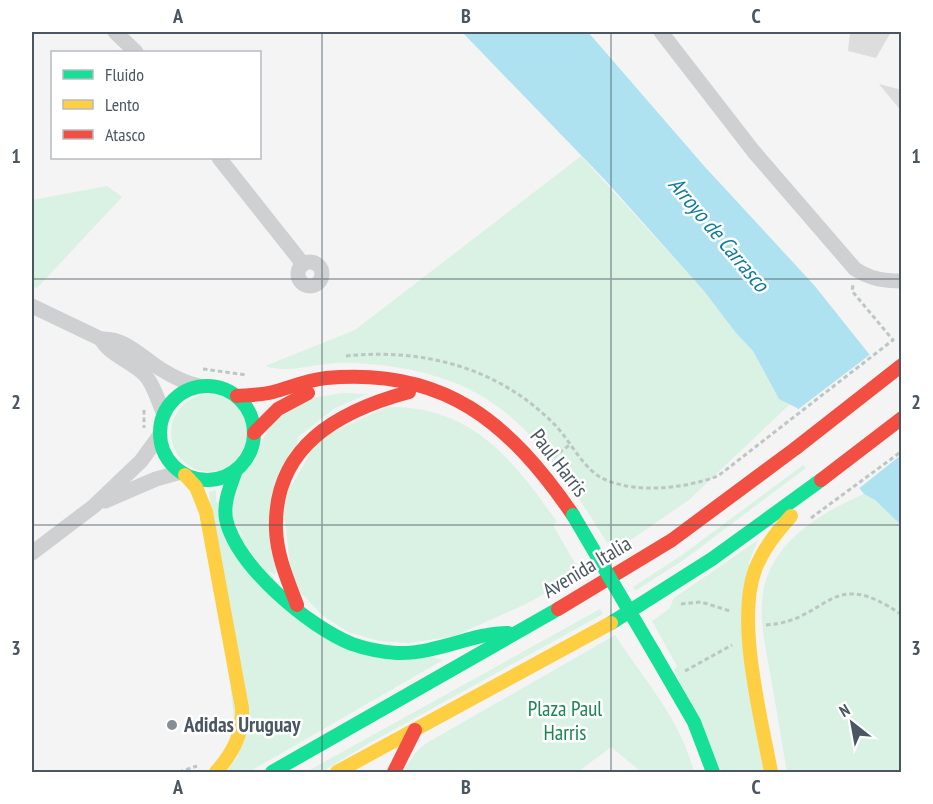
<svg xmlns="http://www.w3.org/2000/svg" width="933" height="804" viewBox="0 0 933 804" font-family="'PT Sans Narrow',sans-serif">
<rect width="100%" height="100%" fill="#f4f4f4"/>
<g fill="#d9f2e3">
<path d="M581,156L704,291L736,333L753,351L779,398L790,404L689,500L613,552C546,446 506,375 369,364C355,363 341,362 328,364C305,366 286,373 265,366L355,330Z"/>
<path d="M107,186L122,197L37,288L32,286V200Z"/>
<path d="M342,393L368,394L335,408L298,437L275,575L261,566L231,516L241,476L254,462L265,435L275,420L313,398Z"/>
<circle cx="210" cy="433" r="39"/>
<path d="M387,407C471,405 513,459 557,522L553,525L581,574L524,605L454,636L409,643L379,641L348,632L322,615L301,593L291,575L283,501L318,439Z"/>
<path d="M803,465L806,468L685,559L635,591L633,587L682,555Z"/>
<path d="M216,490V501L308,625L443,660L249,772H226L238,756L209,492Z"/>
<path d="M864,494L875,500L901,525V772H787C781,739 776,706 770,673C766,649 760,625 762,601C766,545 818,514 864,494Z"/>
<path d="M758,540L749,562L764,772H722L674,670L677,666L652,621L669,609L674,598Z"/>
<path d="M600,609L603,614L366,745L322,772H306Z"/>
<path d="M615,635C644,680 680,718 694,772H637L639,770L611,747L578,772H403L415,753L425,744Z"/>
</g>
<path fill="#aee2f0" d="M462,32H588L705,167L814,285L901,394V525L875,500L864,494L797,408L779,399L753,351L736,333L704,291L606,181Z"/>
<path fill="#f4f4f4" d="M872,353L902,389L901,455L857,490L796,411Z"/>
<g fill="#ddddde">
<path d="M850,32H891L876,58L848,51Z"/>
<path d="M879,84L902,90V112Z"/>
</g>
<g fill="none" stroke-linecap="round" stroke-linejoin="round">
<g stroke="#bcc7c4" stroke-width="3" stroke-dasharray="4.5 3" stroke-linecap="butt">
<path d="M346,356C425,348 500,368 556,426C571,442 585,472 606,480C639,494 686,488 718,476L893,340L852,291L853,285"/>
<path d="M203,369L247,375"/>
<path d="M144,410V428"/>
<path d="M553,457L571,444"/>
<path d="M811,518L902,451"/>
<path d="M681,604L701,602L730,611"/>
<path d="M766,625C830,621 829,564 902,615"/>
<path d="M685,671L732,645"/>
<path d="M179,772L197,766"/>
</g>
<g stroke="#ced0d2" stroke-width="15">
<path d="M115,32L136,52"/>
<path d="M661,32L754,152L855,269C871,279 883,281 902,281"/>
<path d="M219,158L303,264"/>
<circle cx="310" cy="274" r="12"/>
<path d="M32,306L101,339C126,337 144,360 164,371C175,378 187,383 199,386"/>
<path d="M101,339C110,356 132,361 145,375C155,386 158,402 164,414"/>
<path d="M105,501L156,479L181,472"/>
<path d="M32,553L94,506L141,461L160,435"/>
</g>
<g stroke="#16e098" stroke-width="14">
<circle cx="207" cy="433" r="47"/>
<path d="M236,470C231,485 223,502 226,519C236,566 309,627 352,644C366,649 382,652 397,653C438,654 472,633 508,633"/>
<path d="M611,623L712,559L821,480"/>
<path d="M654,653L694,722L713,772"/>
<path d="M272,772L558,609"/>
</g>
<g stroke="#ffcf43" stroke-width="14">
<path d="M185,475L196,487L206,512L242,708C243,734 233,753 216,772"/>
<path d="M337,772L611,623"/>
<path d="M771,772C761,718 736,621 755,570C763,549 776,533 791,516"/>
</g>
<g stroke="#f24e42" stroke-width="14">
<path d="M237,396C249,395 261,395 273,392C291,387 308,380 326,378C444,367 509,422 573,515"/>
<path d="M254,433L278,409L308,393"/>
<path d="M796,448L902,365"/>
<path d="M821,480L902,418"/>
<path d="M297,605C288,581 277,556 276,530C273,447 338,411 409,392"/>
<path d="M558,609L672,540L796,448"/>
<path d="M394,772L415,730"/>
</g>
<path stroke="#16e098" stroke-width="14" d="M573,515L654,653"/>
</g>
<path fill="none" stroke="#4a5661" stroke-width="1.5" stroke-opacity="0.55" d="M322,32V772M611,32V772M32,279H902M32,525H902"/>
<circle fill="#868d94" stroke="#fff" stroke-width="2" cx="172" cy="725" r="6"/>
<g text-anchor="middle" stroke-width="5" stroke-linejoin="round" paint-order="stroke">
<g font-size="21" fill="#4a5661" stroke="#fff">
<text transform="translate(559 463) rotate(52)" y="7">Paul Harris</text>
<text transform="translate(587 567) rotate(-31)" y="7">Avenida Italia</text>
</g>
<g font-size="21" fill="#17864f" stroke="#fff">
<text x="565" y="716">Plaza Paul<tspan x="565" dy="24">Harris</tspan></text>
</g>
<g font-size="21" font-weight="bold" fill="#4a5661" stroke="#fff" text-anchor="start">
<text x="184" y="732">Adidas Uruguay</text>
</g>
<g font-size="22" font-style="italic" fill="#0c7c9b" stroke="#fff">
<text transform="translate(719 234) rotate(50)" y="8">Arroyo de Carrasco</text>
</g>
</g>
<rect width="933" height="804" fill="none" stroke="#ffffff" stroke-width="66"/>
<rect x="51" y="51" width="210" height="108" fill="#ffffff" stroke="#b7bbc0" stroke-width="1.5"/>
<rect x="63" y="70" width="30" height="9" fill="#16e098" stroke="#b7bbc0" stroke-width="1.5"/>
<text x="105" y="81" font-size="18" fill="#4a5661">Fluido</text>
<rect x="63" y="100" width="30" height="9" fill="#ffcf43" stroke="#b7bbc0" stroke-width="1.5"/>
<text x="105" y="111" font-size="18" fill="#4a5661">Lento</text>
<rect x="63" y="130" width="30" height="9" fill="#f24e42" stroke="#b7bbc0" stroke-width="1.5"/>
<text x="105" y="141" font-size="18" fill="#4a5661">Atasco</text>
<g transform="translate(852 723) rotate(329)" stroke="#ffffff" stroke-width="4.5" paint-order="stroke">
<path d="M0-4.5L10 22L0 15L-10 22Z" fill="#4a5661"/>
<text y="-9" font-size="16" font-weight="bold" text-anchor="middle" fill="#4a5661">N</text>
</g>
<rect x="33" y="33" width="867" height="738" fill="none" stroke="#4a5661" stroke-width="2"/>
<g font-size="20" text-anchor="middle" font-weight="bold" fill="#4a5661">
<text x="178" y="23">A</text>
<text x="466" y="23">B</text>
<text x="756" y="23">C</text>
<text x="16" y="163">1</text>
<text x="916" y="163">1</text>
<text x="16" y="409">2</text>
<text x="916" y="409">2</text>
<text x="16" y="655">3</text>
<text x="916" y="655">3</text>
<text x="178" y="794">A</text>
<text x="466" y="794">B</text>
<text x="756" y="794">C</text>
</g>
</svg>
